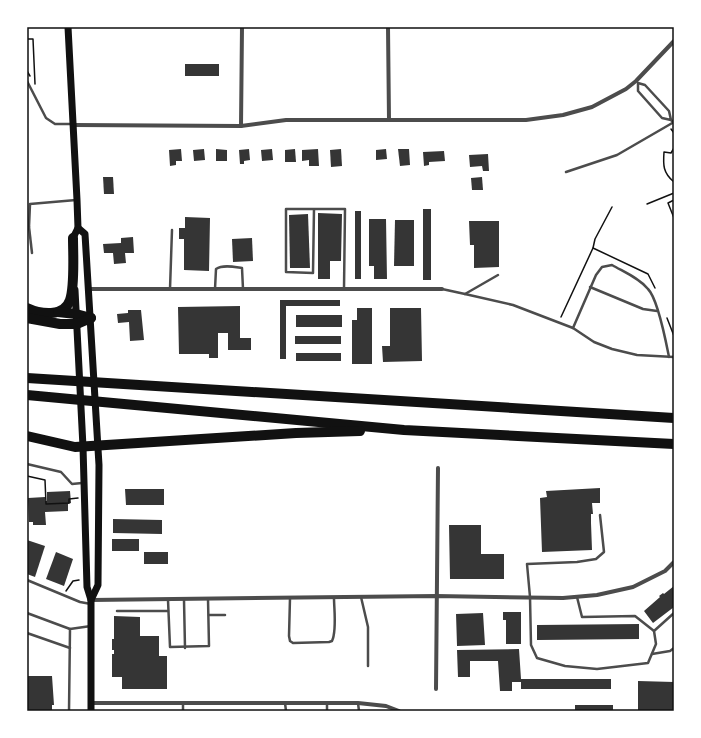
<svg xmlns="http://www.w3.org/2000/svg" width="701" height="738" viewBox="0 0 701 738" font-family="Montserrat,sans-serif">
<rect width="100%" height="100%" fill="#fff"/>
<g fill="#353535">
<rect x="185" y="64" width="34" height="12"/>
<path d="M181,149L182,161H176V165L170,166L169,150Z"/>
<path d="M204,149L205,160L194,161L193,150Z"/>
<path d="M216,149L227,150V161H216Z"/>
<path d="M249,149L250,160L244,161V164H240L239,150Z"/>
<path d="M272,149L273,160L262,161L261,150Z"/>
<path d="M295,149L296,162H285V150Z"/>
<path d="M318,149L319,166H309V160L302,161V150Z"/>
<path d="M341,149L342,166L331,167L330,150Z"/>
<path d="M386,149L387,159L376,160V150Z"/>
<path d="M398,149H409L410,165L400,166Z"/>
<path d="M444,151L445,161L429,162V165L424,166L423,152Z"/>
<path d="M488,154L489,171H483L482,166L470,167L469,155Z"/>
<path d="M103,177H113L114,194H104Z"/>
<path d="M482,177L483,190H472L471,178Z"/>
<rect x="423" y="209" width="8" height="71"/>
<rect x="355" y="211" width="6" height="68"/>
<path d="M318,213L342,214L341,261H330V279H318Z"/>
<path d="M308,214L310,268H290L289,215Z"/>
<path d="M185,217L210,218L209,271L184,270V239H179V228H185Z"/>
<path d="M369,219H386L387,279H374V266H369Z"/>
<path d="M395,220H414V266H394Z"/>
<path d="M469,221H499V267L474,268V245H470Z"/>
<path d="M133,237L134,253H125L126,263L114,264L113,253H104L103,244L121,243V238Z"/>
<path d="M252,238L253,261L233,262L232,239Z"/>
<path d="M280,300H340V306H286V359H280Z"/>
<path d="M240,306V338H251V350H228V333H218V358H209V354H179L178,307Z"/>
<path d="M357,308H372V364H352V320H357Z"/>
<path d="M390,308H421L422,361L383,362L382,346H390Z"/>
<path d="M128,310H141L144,340L130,341L129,322L118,323L117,314L128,313Z"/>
<rect x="296" y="315" width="46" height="12"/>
<rect x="295" y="336" width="46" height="8"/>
<rect x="296" y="353" width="45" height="8"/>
<path d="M600,488V503H592L593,514H591V523L592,550L542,552L540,498L547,497L546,491Z"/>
<path d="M125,489H164V505H126Z"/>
<path d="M70,491L71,503L68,504V511L45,512L46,525H33V522H29L28,498L45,497V501H47V492Z"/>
<path d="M113,519L162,520V534L113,533Z"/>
<path d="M449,525H481V554H504V579H450Z"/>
<rect x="112" y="539" width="27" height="12"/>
<path d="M27,540L45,546L35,577L27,574Z"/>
<path d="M56,552L73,559L64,586L46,579Z"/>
<rect x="144" y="552" width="24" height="12"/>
<path d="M674,586V607L653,623L644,611L660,597L659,596L663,593L664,594Z"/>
<path d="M503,612H521V644H506V620H503Z"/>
<path d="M483,613L485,645L457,646L456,614Z"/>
<path d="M114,616L140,617V636H159V656H167V689H122V677H112V654H114V650H112V639H114Z"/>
<path d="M639,624V639L537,640V625Z"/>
<path d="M519,649L521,679H611V689H521V682H512V691H500L498,661H470V677H458L457,650Z"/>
<path d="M27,676H52L54,705H52V711H27Z"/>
<path d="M638,681L674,682V711H638Z"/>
<rect x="575" y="705" width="38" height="6"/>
</g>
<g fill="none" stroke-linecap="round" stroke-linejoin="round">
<g stroke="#111" stroke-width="1.5">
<path d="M27,39H33L35,84"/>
<path d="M27,71L30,76"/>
<path d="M671,129L674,133"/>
<path d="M674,148L671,153L664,152C663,165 663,173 674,182"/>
<path d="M674,200L668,203L674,218"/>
<path d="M647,204L674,193"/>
<path d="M612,207L595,239L593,248L648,274L655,288"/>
<path d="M561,317L593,248"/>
<path d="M667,318L674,336"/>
<path d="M27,476L45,480L46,504L69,503V499L78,498"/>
<path d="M66,591L73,581L79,580"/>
</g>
<g stroke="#4c4c4c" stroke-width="2.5">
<path d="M27,81L46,118L55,124H71"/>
<path d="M671,120L662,118L638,91V83L645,85L669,111L671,120L674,123"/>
<path d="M566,172L617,155L674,122"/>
<path d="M314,209L313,273L286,272V209H345L344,289"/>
<path d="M27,227H29L30,204L76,200"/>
<path d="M29,227L32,253"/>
<path d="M590,287L643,309L657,311"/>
<path d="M170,289L172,230"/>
<path d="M215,289L216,269C223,264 235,267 242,268L243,289"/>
<path d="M442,289L465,294L498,275"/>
<path d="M465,294L513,305L573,328L594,342L612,349L637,355L674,357"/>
<path d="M573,328L596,275L602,267L612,265C624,272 639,278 648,289C658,299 666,342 669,357"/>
<path d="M27,464L61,472L72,484L82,483"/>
<path d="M600,515L604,552L596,559L577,562L527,564L530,597L531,645L537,658L565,666L597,669L648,663L656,644L654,631L674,613"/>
<path d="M27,580L80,602L91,604"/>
<path d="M361,597L368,627V666"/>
<path d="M577,597L582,617L635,616L654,631"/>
<path d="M290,598L289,636L290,641L293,643L329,642L332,641C337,631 334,609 334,598"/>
<path d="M168,600L170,647L209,646L208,599"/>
<path d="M184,600L185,648"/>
<path d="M117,611H168"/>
<path d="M27,613L70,629"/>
<path d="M209,615H225"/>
<path d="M27,633L70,648"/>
<path d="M652,654L670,651L674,648"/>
<path d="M183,703V711"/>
<path d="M285,703L286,711"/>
<path d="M327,703V711"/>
<path d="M358,703L359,711"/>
<path d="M69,711L70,629L91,626"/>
</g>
<g stroke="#4c4c4c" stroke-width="4">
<path d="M388,27L389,120"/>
<path d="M74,125L241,126L286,120H526L563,115L592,107L626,89L636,81L674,41"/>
<path d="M241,126L242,27"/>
<path d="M89,289H442"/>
<path d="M91,600L436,596L563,598L597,595L633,587L665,571L674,562"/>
<path d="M436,689L438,468"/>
<path d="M90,703H358L386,706L399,711"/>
</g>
<g stroke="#111" stroke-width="7">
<path d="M68,27L77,200L78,228L73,238V242"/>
<path d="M78,228L85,234L99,465L98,585L91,600"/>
<path d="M75,290L83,447L87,587L91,600V711"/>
</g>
<g stroke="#111" stroke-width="10">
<path d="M27,308C40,314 64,318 70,300C75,286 73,254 73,238"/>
<path d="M58,312L76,314L91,318"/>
<path d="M27,318L60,324H77L91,318"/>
<path d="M27,378L674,418"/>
<path d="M27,395L404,430L674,444"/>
<path d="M27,436L75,447L296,433L360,431"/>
</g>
</g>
<rect width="701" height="738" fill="none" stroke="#ffffff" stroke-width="56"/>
<rect x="28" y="28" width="645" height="682" fill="none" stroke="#111" stroke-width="1.5"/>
</svg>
